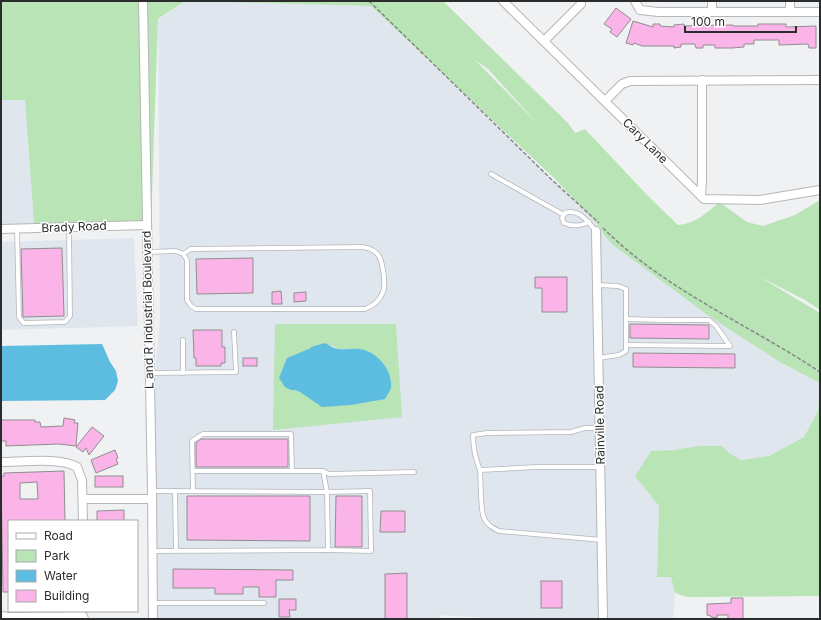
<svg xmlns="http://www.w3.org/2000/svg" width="821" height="620" viewBox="0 0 821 620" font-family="Inter,sans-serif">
<rect width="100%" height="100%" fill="#eff1f3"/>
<g fill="#dfe6ee">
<path d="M185,1L371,6L592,218L613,245L820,383L818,411L804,437L769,456L741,460L729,453L722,446L651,451L635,476L659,506L657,577H671L675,593L673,619H607L604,454L600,619H505L440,615V619H252V617L242,619H156L154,384L160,321L158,20Z"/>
<path d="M1,100H25L34,224L1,225Z"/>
<path d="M134,238L138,326L1,330V242Z"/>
</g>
<g fill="#b9e4b5" fill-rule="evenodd">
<path d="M1,1H139L143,221L34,224L25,100H1Z"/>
<path d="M146,1H443L568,123L575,133L585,129L648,196L678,225C693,224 706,214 717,204H722L747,222L763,226L795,215L820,200V310L805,300L760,277L820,313V605L819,596L687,597L675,593L671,577H657L659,506L635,476L651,451L673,450L699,446H722L729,453L741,460L769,456L804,437L818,411L820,383L780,362L712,318L613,245L604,235L599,226L554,178L371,6L185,1L158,19L151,223ZM475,60L488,69L538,124Z"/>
<path d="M275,324H396L402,417L273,430ZM331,345C344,354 358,345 374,355L300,392L295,390L311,348Z"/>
</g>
<g fill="#5dbde0">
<path d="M325,343C329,345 334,349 339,349C348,350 358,347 367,351C380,356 393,372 391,388C390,391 387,395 385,399L351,405L322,407L300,392L295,390H291L285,387L279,378L287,358L311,348V347Z"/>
<path d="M102,344L110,362L116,371L118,381L115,390L105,400L1,401V346Z"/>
</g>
<g fill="#fab4e7" stroke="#908e8f" fill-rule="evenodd">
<path d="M616,8L631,19L617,37L610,32L612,29L604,24Z"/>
<path d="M633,21L653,27V24H660V26L674,27V25L684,24V26L722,25H733V26H758V24H786V27L816,26V48H809L808,44L779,45V40H754V44H744V47L732,48H715V45H703V48H696L695,44H681V47L674,48V46H642L634,43L633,45L626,43Z"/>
<path d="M62,248L64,316L23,317L21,249Z"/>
<path d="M253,258V293L197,294L196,259Z"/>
<path d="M535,277H567V312H542V288H535Z"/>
<path d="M281,291L282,304H272V292Z"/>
<path d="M306,292V301L294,302V293Z"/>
<path d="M630,324L709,325V339L630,338Z"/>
<path d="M193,330H222V347H225V363H221V366H196V358H194Z"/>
<path d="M633,353L735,354V368L633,367Z"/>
<rect x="243" y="358" width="14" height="8"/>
<path d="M64,418L75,420L74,423H78L76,446L59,444L6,446V441H1V420H35V422H40L41,427L63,426Z"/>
<path d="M92,427L104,436L89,455L86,448L83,452L76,447Z"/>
<path d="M201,439H288V467H196V443Z"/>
<path d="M115,450L118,458L116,459L118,464L96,473L91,460Z"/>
<path d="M64,471L65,521H9V592H3L1,476H4V473ZM37,482L38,499H20V483Z"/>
<rect x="95" y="476" width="28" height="11"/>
<path d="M187,496H310V541L187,540Z"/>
<path d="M336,496H362V547H335Z"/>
<path d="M124,510V521H97V511Z"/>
<path d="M381,511H405V532H380Z"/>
<path d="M173,569L293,570V580H276V597H259V587H243V594H215V588H173Z"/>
<path d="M407,573V619H385V574Z"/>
<rect x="541" y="581" width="21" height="27"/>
<path d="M731,598H743V619H728V615H717V618L711,617V616L707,615V604L731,603Z"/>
<path d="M279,599H296V610H289L290,617H279Z"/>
</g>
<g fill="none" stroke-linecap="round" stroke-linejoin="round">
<defs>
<g id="service">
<path d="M491,174L564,215"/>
<path d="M589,222C580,226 573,227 564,223L562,218L565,213C579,208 587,221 596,231"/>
<path d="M17,229L19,317L21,320L24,323L65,322L70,316L69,227"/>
<path d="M148,252L176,251L183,254L187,260V300L191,306L196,309H365C373,306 380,300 383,292C385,288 384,282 384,277C382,261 381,250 363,247L191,249L183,254"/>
<path d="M597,285L618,286L626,289V351L619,355L598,358"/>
<path d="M626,319L663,320H709L716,326L730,346L626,345"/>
<path d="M183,340V373"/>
<path d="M150,373L236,372L234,332"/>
<path d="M600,467H537L480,470C481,480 480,510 484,518C487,525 493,528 499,531L602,540"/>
<path d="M480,470C475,458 473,448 473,435L487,433L571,432L585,428H599"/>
<path d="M193,471H292L291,434H203L192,441L193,491"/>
<path d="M292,471H323L327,492L370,491L371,551L328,550"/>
<path d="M323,471L329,474L414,472"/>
<path d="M175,491L176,550"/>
<path d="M152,551L328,550L327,492L152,491"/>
<path d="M153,603H264"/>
</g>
<g id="minor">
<path d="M143,1L152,491L153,619"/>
<path d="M503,1L704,199L760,200L820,190"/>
<path d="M635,1L640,10L658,12H820"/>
<path d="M712,1V11"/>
<path d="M790,1V12"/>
<path d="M544,41L581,4"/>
<path d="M605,101L622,84L630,81L820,80"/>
<path d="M701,196L702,181V80"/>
<path d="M1,229L147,225"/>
<path d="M596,231L603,619"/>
<path d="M1,462C21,462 61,457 77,467L82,480L83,521"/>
<path d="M83,499H152"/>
<path d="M1,616L9,617L83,616L84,619"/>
</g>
</defs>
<use href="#service" stroke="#b5b6b8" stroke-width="5.5"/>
<use href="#minor" stroke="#b5b6b8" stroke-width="10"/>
<g stroke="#858788" stroke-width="1.5" stroke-dasharray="4 2" stroke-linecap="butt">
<path d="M369,1L552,180L599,223"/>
<path d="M603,228C665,290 748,324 820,372"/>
</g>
<use href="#service" stroke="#fff" stroke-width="4"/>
<use href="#minor" stroke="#fff" stroke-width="8"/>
</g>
<g text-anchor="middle" stroke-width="3" stroke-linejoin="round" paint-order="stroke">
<g font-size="12" fill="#2b2c2d" stroke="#fff">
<text transform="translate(645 141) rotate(45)" y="4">Cary Lane</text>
<text transform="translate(74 227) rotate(-2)" y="4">Brady Road</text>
<text transform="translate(148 310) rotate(-91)" y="4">L and R Industrial Boulevard</text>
<text transform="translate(600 425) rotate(-91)" y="4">Rainville Road</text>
</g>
</g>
<rect width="821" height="620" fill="none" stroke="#2b2c2d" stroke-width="4"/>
<rect x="8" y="520" width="130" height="92" fill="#ffffff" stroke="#aaabab"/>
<rect x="16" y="533" width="20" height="6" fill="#ffffff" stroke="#aaabab"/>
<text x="44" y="540" font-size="12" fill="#2b2c2d">Road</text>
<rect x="16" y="550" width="20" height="12" fill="#b9e4b5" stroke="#aaabab"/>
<text x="44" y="560" font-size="12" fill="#2b2c2d">Park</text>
<rect x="16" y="570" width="20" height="12" fill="#5dbde0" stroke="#aaabab"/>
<text x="44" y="580" font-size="12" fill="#2b2c2d">Water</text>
<rect x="16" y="590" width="20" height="12" fill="#fab4e7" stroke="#aaabab"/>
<text x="44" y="600" font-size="12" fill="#2b2c2d">Building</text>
<path d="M685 26v6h111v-6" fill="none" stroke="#2b2c2d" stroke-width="2"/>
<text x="691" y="26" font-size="12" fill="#2b2c2d" stroke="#ffffff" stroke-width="3" paint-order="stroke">100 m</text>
</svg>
